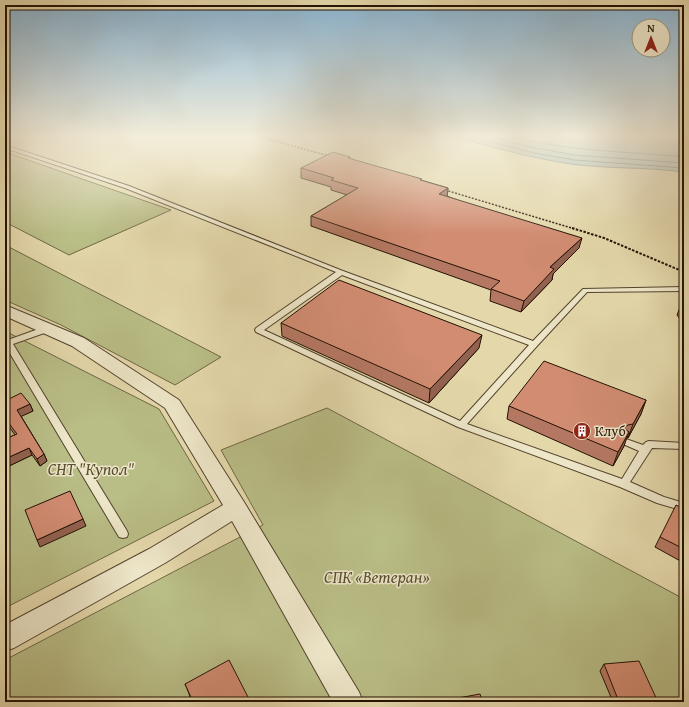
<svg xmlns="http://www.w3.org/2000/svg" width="689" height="707" viewBox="0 0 689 707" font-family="'Gentium Book Plus',serif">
<rect width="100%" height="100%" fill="#e4d8ab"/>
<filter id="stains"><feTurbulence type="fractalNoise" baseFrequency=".005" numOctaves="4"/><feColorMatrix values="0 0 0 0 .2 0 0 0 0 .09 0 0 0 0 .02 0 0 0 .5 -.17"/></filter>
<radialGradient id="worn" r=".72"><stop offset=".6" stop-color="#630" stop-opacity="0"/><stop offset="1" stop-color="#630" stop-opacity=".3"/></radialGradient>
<g fill="#b9bd86" stroke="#6e6744">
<path d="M5,152L171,210L69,255L5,222Z"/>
<path d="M5,245L221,357L175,385L61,325L5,300Z"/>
<path d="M5,331L159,409L214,501L5,608Z"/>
<path d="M327,408L684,599V702H5V660L263,525L221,450Z"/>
</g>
<path fill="#9bb7b5" stroke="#6b756e" d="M452,136H684V172C647,167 609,169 571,164C531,158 492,147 452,136Z"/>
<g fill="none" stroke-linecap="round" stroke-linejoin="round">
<g stroke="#5f645c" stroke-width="1">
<path d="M468,136L534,153L574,160L684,168"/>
<path d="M488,136L531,147L574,155L684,163"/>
<path d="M511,136C568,152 626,151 684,157"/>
</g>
<defs>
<g id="lane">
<path d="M5,145L129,186L343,271L533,341L583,289L684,287V291L587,292L537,346L467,424L622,479L639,451L623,444L621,442L623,440L626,439L643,445L646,442L649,441L684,443V449L652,448L630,482L664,497L684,503V511L657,503L620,487L458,427L256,332L255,330L256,328L336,272L125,188L5,148ZM342,275L529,345L460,421L264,330Z"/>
<path d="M44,327H47L51,329L50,331L13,344L127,531L128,534L127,537L123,538L119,537L5,345V341Z"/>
</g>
<path id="street" d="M5,305L84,338L179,400L244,502L359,692L363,702H333L232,521L165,563L14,648L5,651V625L149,549L223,505L165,408L72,346L5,316Z"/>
</defs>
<use href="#lane" stroke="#53432d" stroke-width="2"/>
<use href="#street" stroke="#53432d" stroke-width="2"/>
<g stroke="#231103" stroke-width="1.5" stroke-dasharray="2 1.5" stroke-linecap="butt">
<path d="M257,136L329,156"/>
<path d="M445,190L575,229"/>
</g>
<path stroke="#231103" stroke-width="2" stroke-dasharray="2.5 1.5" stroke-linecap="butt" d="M572,228L604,238L684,272"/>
<use href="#lane" fill="#ede6c8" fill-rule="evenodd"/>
<use href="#street" fill="#ede6c8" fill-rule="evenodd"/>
</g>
<g fill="#b47862" stroke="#231103">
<path d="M350,157V159L448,188L447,196L579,248L553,274L552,280L521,312L490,301L491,290L311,226V216L347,195L331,190V187L301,178V168Z"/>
<path d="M682,302H684V324L677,315Z"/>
<path d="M281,323L479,348L429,403L282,336Z"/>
<path d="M646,400L641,414L628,438H626L624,446L613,466L507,419L509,406Z"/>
<path d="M5,401L30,404L33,411L21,416L44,454L47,461L40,466L32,455L5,468V439L15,435L5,421Z"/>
<path d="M684,509V563L655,547L660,537Z"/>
<path d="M684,576V587L680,585Z"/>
<path d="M604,664L658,702H613L600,671Z"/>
<path d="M185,684L250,702H192L188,691Z"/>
</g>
<g fill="#926250" stroke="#231103">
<path d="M448,188L447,198L439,194Z"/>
<path d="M582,238L579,248L553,274L552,280L521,312L524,301L550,267Z"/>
<path d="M482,335L479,348L429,403L430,389Z"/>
<path d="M646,400L641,414L628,438L633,424Z"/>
<path d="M30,404L33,411L20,417L17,410Z"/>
<path d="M629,432L624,446L613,466L618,452Z"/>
<path d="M29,448L32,455L5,468V459Z"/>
<path d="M44,454L47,461L40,466L37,459Z"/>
<path d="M83,519L86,526L40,547L37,540Z"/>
<path d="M249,699L250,702H244Z"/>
</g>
<g fill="#d18c72" stroke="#231103">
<path d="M333,152L350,157L348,158L422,179L420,180L448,188L439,194L582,238L550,267L554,269L524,301L491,289L500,281L311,216L358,188L331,180L334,178L301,168Z"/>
<path d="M339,280L482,335L430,389L281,323Z"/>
<path d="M544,361L646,400L633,424L628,425L625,427V429L629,432L618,452L509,406Z"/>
<path d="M21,393L30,404L17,410L44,454L37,459L29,448L5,459V439L17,434L5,418V401Z"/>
<path d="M70,491L83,519L37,540L25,510Z"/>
<path d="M676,505L684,509V549L660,537Z"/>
<path d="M229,660L249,699L244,702H193L185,684Z"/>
<path d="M639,661L658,702H619L604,664Z"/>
<path d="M480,694L483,702H442V701Z"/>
</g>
<linearGradient id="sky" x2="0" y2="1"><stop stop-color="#89b5d4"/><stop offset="0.58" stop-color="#f3edd9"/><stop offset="1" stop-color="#f3edd9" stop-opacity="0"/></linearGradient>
<rect width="689" height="235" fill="url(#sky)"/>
<defs>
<symbol id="building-disc" viewBox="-11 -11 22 22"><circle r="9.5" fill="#8f2418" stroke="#ede6c8"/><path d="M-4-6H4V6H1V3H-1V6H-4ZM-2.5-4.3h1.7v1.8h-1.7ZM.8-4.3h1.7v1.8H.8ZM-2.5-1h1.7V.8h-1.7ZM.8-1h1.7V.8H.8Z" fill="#fff"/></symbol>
</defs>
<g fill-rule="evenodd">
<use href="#building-disc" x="572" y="421" width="20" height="20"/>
</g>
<g text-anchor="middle" stroke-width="3" stroke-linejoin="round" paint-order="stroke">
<g font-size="14" fill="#231103" stroke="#ede6c8" text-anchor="start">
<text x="595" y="436">Клуб</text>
</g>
<g font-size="17" font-style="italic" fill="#584d31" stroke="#ede6c8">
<text x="91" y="475">СНТ "Купол"</text>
<text x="377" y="583">СПК «Ветеран»</text>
</g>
</g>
<rect width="689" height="707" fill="none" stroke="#e4d8ab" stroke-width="20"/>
<rect x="6" y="6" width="677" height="695" fill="none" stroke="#231103" stroke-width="2"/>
<rect x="10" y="10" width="669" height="687" fill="none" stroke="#231103"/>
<g transform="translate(651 38)"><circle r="19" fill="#ede6c8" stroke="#9c9179"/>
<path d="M0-3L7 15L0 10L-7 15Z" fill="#8f2418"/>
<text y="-6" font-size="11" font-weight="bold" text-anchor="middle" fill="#231103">N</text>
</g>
<rect width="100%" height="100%" filter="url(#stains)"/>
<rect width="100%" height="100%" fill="url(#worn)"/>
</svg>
